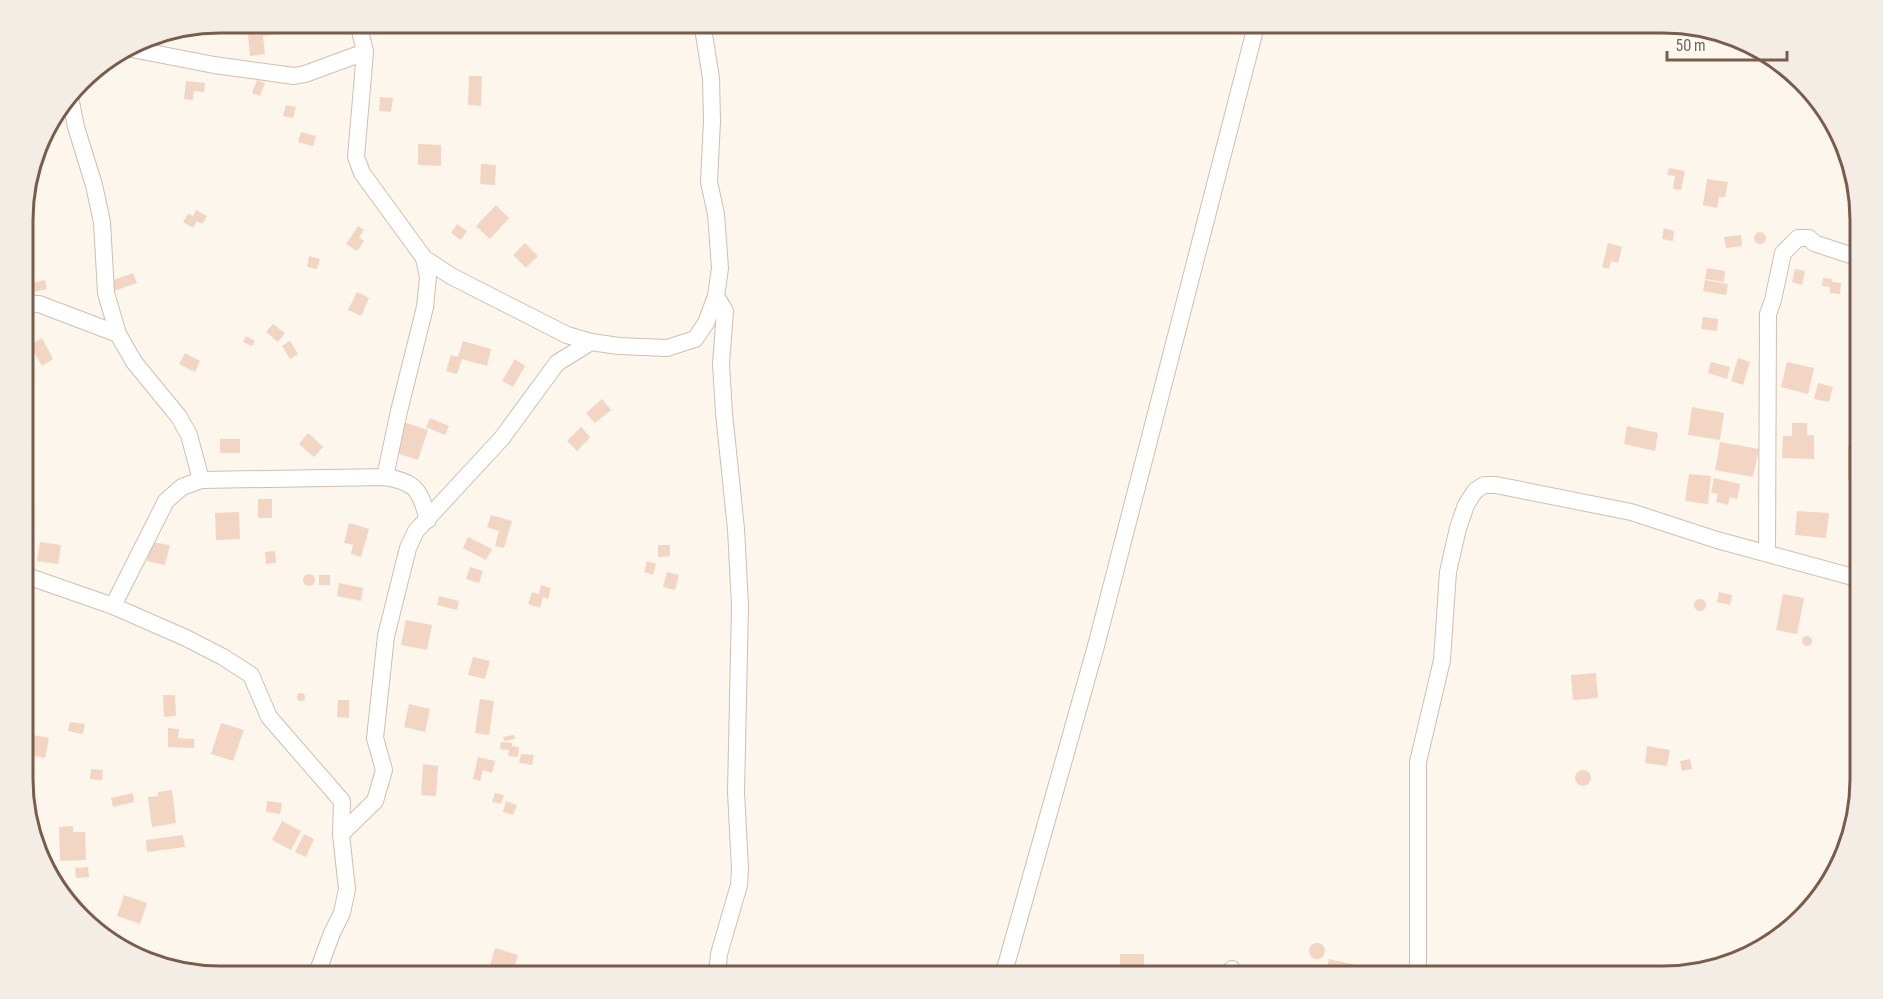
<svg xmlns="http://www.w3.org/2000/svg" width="1883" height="999" viewBox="0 0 1883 999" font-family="'Sofia Sans Condensed',sans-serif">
<rect width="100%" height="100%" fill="#fdf6ec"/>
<g fill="#f3d5c3">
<path d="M261,22H277L278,34L263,36L265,54L250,56L247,24Z"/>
<path d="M469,76H482L481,106L468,105Z"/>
<path d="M257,80L265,83L260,96L252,93Z"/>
<path d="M186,81L205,83L204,92L194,91L193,100L184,99Z"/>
<path d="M380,97L393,98L391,112L379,111Z"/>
<path d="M286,105L296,107L293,118L283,116Z"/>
<path d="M301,132L316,136L313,146L298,142Z"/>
<path d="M418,144L441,145V166L418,165Z"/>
<path d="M481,164L496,165L495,185L480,184Z"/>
<path d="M1669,168L1685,171L1681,190L1673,189L1675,176L1667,175Z"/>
<path d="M1707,179L1728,182L1725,197H1719L1717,208L1703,205Z"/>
<path d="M496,205L509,218L490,239L476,226Z"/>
<path d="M196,210L207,216L202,224L197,221L193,228L183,222L188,214L193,216Z"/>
<path d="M457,224L467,231L461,240L451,233Z"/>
<path d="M358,226L364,230L359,237L364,241L357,251L346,244Z"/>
<path d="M1664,228L1674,231L1673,241L1662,239Z"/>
<circle cx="1760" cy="238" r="6"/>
<path d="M1741,235L1742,246L1726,248L1724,237Z"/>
<path d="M525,243L538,256L526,268L513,255Z"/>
<path d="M1608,243L1622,247L1618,263L1611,261L1609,269L1602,267Z"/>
<path d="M309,256L320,259L317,269L307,267Z"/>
<path d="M1707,268L1725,271L1724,282L1705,279Z"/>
<path d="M1795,269L1805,271L1802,285L1792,282Z"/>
<path d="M133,273L137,283L111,292L108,282Z"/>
<path d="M1823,278L1832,279V282L1841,283L1840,294L1830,293V287L1822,286Z"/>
<path d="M45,280L47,289L29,293L27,284Z"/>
<path d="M1705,280L1728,284L1726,295L1703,291Z"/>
<path d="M357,292L369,298L361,316L348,310Z"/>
<path d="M1703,317L1718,319L1717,331L1701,329Z"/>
<path d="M273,324L285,333L278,342L266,332Z"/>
<path d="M246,336L255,341L252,346L243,342Z"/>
<path d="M42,338L53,359L42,366L30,345Z"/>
<path d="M290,341L298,354L290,359L282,346Z"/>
<path d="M463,341L491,349L487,366L462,359L457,374L446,371L451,355L458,357Z"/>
<path d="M185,353L200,361L195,372L179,364Z"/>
<path d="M1738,358L1750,362L1743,385L1731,381Z"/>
<path d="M515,359L525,366L513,387L502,381Z"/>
<path d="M1711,362L1730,367L1727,379L1708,373Z"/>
<path d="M1787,362L1814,368L1808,394L1781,387Z"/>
<path d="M1818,383L1833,387L1829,402L1814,399Z"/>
<path d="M602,399L611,410L595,423L586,413Z"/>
<path d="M1692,407L1724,413L1720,440L1688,435Z"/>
<path d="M430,418L449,426L445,435L426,427Z"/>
<path d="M403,422L428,430L418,460L393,452Z"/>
<path d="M1856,422L1859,424L1860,433L1857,436L1850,431Z"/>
<path d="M1792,423H1807V435H1814V459L1782,458L1783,436H1792Z"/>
<path d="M1627,426L1658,433L1655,451L1624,444Z"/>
<path d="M581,427L590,437L577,451L567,441Z"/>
<path d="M308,433L323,447L314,457L299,444Z"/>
<rect x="220" y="439" width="20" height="14"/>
<path d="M1720,442L1759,449L1753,477L1715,470Z"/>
<rect x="1848" y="446" width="12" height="34"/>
<path d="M1689,474L1711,476L1708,504L1685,501Z"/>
<path d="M1714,478L1740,484L1737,499L1730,497L1728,505L1716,502L1718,494L1711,493Z"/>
<rect x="258" y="499" width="14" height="19"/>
<path d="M1797,511L1829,513L1826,538L1795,535Z"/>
<path d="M239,512L240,539L216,540L215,513Z"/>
<path d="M491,515L512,521L504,548L495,546L499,531L487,527Z"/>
<path d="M349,523L369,529L361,557L351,554L353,545L344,543Z"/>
<path d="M468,537L492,549L486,560L463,548Z"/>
<path d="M40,542L61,545L58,564L37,561Z"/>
<path d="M151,542L170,545L165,565L147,561Z"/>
<path d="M658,545H670V556L658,557Z"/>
<path d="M275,551L276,563L266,564L265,552Z"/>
<path d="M647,561L656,564L653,575L644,572Z"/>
<path d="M470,567L483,571L479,583L466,579Z"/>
<path d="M667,572L679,575L675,590L663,587Z"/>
<circle cx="309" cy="580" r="6"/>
<rect x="319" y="575" width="11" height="10"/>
<path d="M339,583L363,588L361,601L337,596Z"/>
<path d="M541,585L551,588L548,599L543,597L540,608L528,604L532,592L539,594Z"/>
<path d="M1719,592L1732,595L1730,605L1717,602Z"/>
<path d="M1783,594L1804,598L1797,634L1776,630Z"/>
<path d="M439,596L459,601L457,610L437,605Z"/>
<circle cx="1700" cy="605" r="6"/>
<path d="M406,620L432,625L427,650L401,645Z"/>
<circle cx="1807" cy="641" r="5"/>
<path d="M473,657L490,661L485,679L468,675Z"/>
<path d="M1596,673L1598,698L1573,700L1571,675Z"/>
<circle cx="301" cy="697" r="4"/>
<path d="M163,695H175L176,716L164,717Z"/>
<path d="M480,699L494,701L489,735L475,733Z"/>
<path d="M338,700H349V718L337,717Z"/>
<path d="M409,704L430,709L425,732L404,727Z"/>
<path d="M70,722L85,724L83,734L68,731Z"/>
<path d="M221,723L244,730L233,761L211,754Z"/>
<path d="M168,728L179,729L178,738L194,739V748L168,747Z"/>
<path d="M28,734L49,738L45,758L24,754Z"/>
<path d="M514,735L515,739L504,741L503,737Z"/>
<path d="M501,742L512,743V746L519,747L518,757L508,756L509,750L500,749Z"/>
<path d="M1647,746L1670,750L1667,766L1645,763Z"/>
<path d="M521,754L534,755L532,765L519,763Z"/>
<path d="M478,757L495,761L492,773L483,770L480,781L473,779Z"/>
<path d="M1690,759L1692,769L1682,771L1680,761Z"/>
<path d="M423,764L438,766L436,796L421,795Z"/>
<path d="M91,769L103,770L102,780L90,779Z"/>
<circle cx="1583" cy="778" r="8"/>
<path d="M172,790L176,823L152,827L148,797L158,796V792Z"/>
<path d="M133,793L134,802L113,807L111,798Z"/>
<path d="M495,793L504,795L501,804L492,802Z"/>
<path d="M267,801L282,803L280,814L266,812Z"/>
<path d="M506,801L517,805L513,815L503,812Z"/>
<path d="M282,821L301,831L291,850L272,840Z"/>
<path d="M73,826V832H85L86,860L60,861L59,827Z"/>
<path d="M304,834L314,839L306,857L295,852Z"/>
<path d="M183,835L185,847L147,852L146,840Z"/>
<path d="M88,867L89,877L76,878L75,868Z"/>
<path d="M124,895L147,903L140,924L117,916Z"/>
<circle cx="1317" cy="951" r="8"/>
<path d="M495,948L518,955L512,976H487Z"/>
<rect x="1120" y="954" width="24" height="22"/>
<path d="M1329,959L1356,965L1353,976H1325Z"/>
<path d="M560,965L572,967L569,976H557Z"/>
</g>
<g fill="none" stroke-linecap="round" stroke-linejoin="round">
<defs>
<g id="street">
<path d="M358,22L365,52L356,157L362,173L424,258L451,276L567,335L591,342L619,346L667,348L695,339L706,323L716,296"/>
<path d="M702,22L711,78L712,121L709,182L716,214L720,268L716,296L725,311L721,364L724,413L736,529L740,606L736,792L740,869L739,885L719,954L717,976"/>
<path d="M127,48L214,65L294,76L305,74L365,52"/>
<path d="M70,97L76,127L94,185L102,222L106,293L118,334L134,362L179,417L189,435L201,480"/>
<path d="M23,303L39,304L118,334"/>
<path d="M385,477L399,411L425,307L428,277L424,258"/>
<path d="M1767,553L1768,314L1773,300L1783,253L1798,238H1809L1814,243L1859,258"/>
<path d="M24,575L113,606L186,638L223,657L251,675L269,717L342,801L341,834L347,889L342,913L332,933L316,976"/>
<path d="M113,606L166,501L182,487L201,480L385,477C416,482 420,490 428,520"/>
<path d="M341,834L375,801L384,770L375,738L386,636L408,548L416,531L502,438L557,363L591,342"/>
<path d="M1003,976L1096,646L1257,22"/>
<path d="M1230,976L1232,969"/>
<path d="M1418,976V762L1442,660L1448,572L1458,528L1466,505L1475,491L1484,485H1496L1631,512L1717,540L1860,579"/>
</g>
</defs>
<use href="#street" stroke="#d1beb0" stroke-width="18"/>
<use href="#street" stroke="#fff" stroke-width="16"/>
</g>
<path d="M0 0H1883V999H0ZM220 33H1663A187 187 0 0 1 1850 220V779A187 187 0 0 1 1663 966H220A187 187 0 0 1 33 779V220A187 187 0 0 1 220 33Z" fill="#f4ede6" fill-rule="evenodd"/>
<path fill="none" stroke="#7a5c4d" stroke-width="3" d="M220 33H1663A187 187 0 0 1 1850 220V779A187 187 0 0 1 1663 966H220A187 187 0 0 1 33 779V220A187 187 0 0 1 220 33Z"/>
<path d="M1667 51v9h120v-9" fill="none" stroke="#7a5c4d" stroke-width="3"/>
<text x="1676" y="51" font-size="18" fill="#7a5c4d" stroke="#fffaf3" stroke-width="4.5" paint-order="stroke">50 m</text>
</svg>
